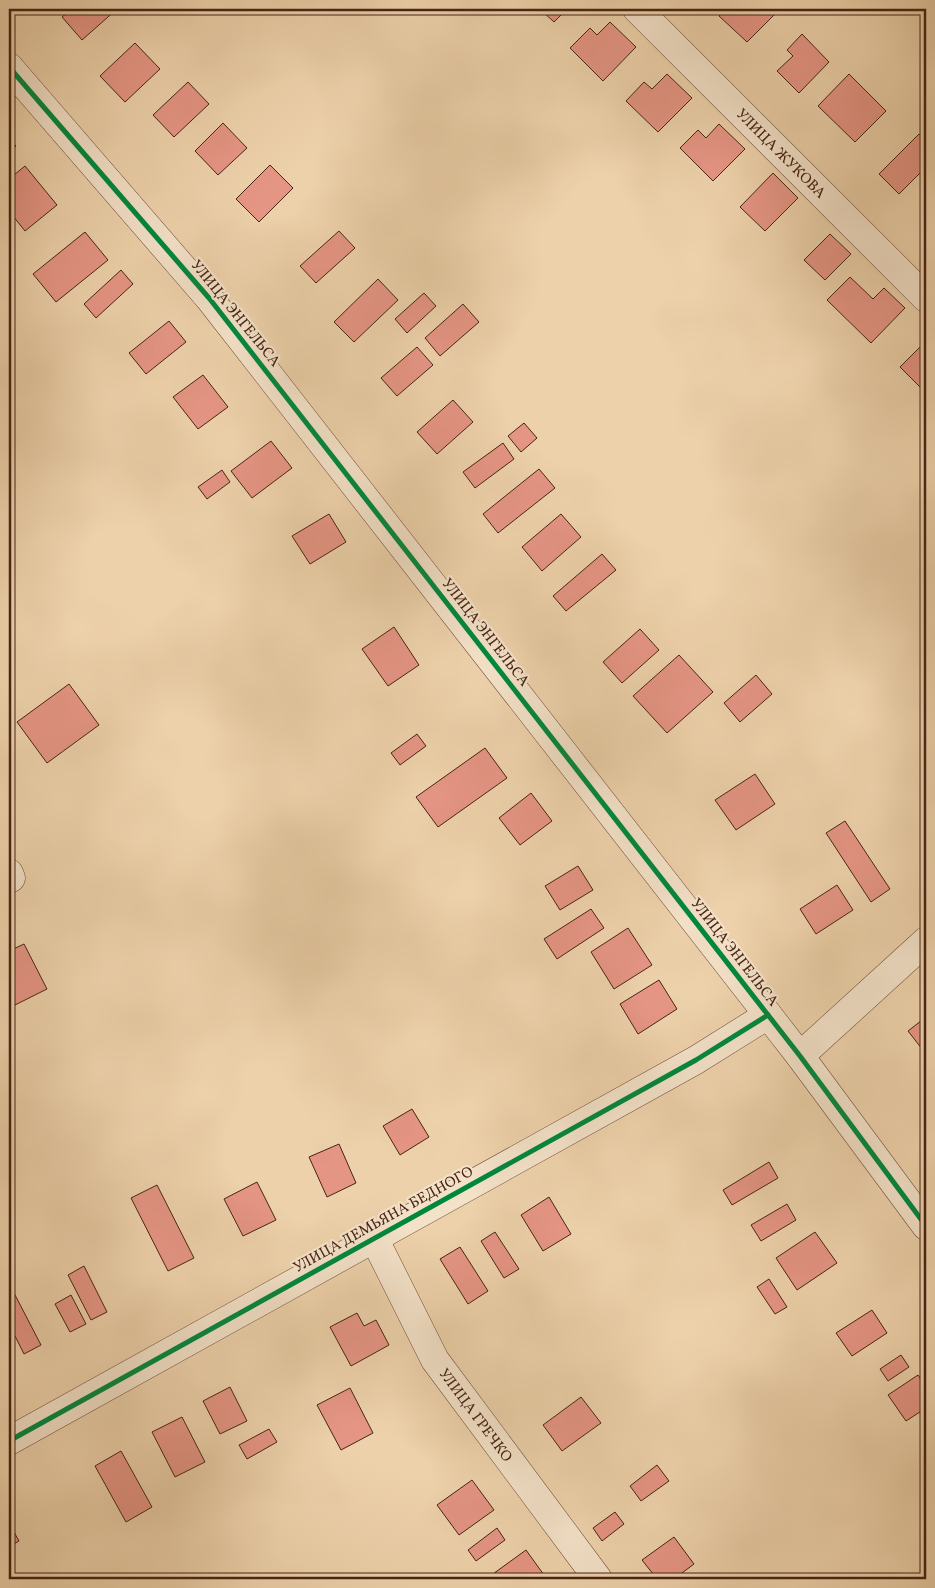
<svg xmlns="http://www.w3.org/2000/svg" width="935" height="1588" viewBox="0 0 935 1588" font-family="Vollkorn,serif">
<rect width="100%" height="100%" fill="#edd1aa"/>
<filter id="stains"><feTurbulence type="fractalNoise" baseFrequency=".004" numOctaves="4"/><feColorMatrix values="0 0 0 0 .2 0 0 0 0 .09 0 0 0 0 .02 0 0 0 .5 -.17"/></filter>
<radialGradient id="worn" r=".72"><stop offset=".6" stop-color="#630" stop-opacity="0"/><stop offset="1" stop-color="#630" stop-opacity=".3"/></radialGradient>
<g fill="#e59584" stroke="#472415">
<path d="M72,9H117L82,40L62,17Z"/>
<path d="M540,9H567L554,22Z"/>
<path d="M726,9H780L747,42L719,16Z"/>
<path d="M610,22L636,47L603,81L570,48L590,28L597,35Z"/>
<path d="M802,34L829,62L799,93L777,71L793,56L787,50Z"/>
<path d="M135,43L160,69L125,102L100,76Z"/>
<path d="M667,74L692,98L658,132L626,101L644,82L652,89Z"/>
<path d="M849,74L886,111L855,142L818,106Z"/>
<path d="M188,82L209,104L174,137L153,115Z"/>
<path d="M223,123L247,148L218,175L195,151Z"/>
<path d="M719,124L745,149L713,181L680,148L698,130L706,138Z"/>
<path d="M919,134L926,141V167L899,194L879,174Z"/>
<path d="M9,138L16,146L9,153Z"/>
<path d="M270,165L293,188L259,222L236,199Z"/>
<path d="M25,166L57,205L25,231L9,211V179Z"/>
<path d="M773,173L798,198L765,231L740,207Z"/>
<path d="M339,231L355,248L316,283L300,266Z"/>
<path d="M85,232L108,260L56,302L33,274Z"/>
<path d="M830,234L851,254L825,280L804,260Z"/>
<path d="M121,270L133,284L96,318L84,304Z"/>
<path d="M850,277L873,299L884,288L905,308L871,343L827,300Z"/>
<path d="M378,279L398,300L354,342L334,322Z"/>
<path d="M424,293L436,306L407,333L395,319Z"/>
<path d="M463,304L479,322L440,356L425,338Z"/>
<path d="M169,321L186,342L146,374L129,353Z"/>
<path d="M926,341V391L925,392L900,367Z"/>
<path d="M417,347L433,365L397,396L381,378Z"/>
<path d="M203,375L228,407L198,429L173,397Z"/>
<path d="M453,400L473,422L437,454L417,432Z"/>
<path d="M524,423L537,438L521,452L508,436Z"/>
<path d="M271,441L292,468L252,498L231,471Z"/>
<path d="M503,443L514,459L475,488L463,472Z"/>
<path d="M539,469L555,488L498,533L483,514Z"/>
<path d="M222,470L230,482L207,499L198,487Z"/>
<path d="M329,514L346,542L310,564L292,536Z"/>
<path d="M561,514L581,537L542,571L522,547Z"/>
<path d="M602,554L616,570L566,611L553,596Z"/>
<path d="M394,627L419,665L388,686L362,649Z"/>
<path d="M640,629L659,650L622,683L603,662Z"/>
<path d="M679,655L713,692L667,733L633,696Z"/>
<path d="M756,675L772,694L740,722L724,703Z"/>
<path d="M69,684L99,725L47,763L17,722Z"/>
<path d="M417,734L426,746L400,765L391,753Z"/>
<path d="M485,748L507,778L438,827L416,797Z"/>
<path d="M755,774L775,804L736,830L715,800Z"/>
<path d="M531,793L552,821L520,845L499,818Z"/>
<path d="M845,821L890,889L871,902L826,833Z"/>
<path d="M578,866L593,890L560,910L545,886Z"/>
<path d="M837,885L853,910L816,934L800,909Z"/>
<path d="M591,909L604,928L557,959L544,939Z"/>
<path d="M628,928L652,965L614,989L591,952Z"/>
<path d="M24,944L47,989L15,1005L9,992V951Z"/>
<path d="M659,980L677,1009L638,1034L620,1004Z"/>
<path d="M926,1017V1054L908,1031Z"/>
<path d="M412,1109L429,1137L400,1155L383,1126Z"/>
<path d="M339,1144L356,1183L327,1197L309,1157Z"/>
<path d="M769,1162L778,1178L732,1205L723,1190Z"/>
<path d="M257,1182L276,1220L243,1236L224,1199Z"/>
<path d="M157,1185L194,1258L168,1271L131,1198Z"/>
<path d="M549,1197L571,1234L543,1251L521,1215Z"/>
<path d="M787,1204L796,1220L761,1241L751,1225Z"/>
<path d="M495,1232L519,1269L504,1278L481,1241Z"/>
<path d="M815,1232L837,1263L797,1290L776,1258Z"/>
<path d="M460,1247L488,1291L468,1304L440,1259Z"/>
<path d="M84,1266L107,1312L91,1320L68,1275Z"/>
<path d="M769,1279L787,1307L775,1314L757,1287Z"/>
<path d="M14,1293L41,1345L24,1354L9,1324V1295Z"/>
<path d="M71,1295L86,1324L70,1332L55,1304Z"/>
<path d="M872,1310L887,1333L852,1356L836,1333Z"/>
<path d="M357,1313L364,1326L376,1320L389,1345L351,1366L330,1327Z"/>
<path d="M901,1355L909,1367L888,1381L880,1369Z"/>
<path d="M918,1375L926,1387V1408L906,1421L888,1395Z"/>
<path d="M230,1387L247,1421L220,1434L203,1401Z"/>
<path d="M350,1388L373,1433L341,1450L317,1405Z"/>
<path d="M581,1397L601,1423L562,1451L543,1425Z"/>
<path d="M182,1417L205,1462L175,1477L152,1432Z"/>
<path d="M269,1429L277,1442L247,1459L239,1445Z"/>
<path d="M121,1451L152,1507L126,1522L95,1466Z"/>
<path d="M657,1465L669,1481L641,1501L630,1486Z"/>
<path d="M472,1480L494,1510L459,1535L437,1505Z"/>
<path d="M615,1512L624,1524L602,1541L593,1528Z"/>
<path d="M9,1523L19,1541L9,1547Z"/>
<path d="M497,1528L505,1540L476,1561L468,1550Z"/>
<path d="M674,1537L694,1564L674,1579H657L642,1560Z"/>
<path d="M526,1550L544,1575L538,1579H486Z"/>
</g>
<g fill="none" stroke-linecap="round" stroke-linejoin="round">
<defs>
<g id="minor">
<path id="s1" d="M637,9L926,298"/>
<path d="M9,873L11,878L9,879"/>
<path d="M800,1056L926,941"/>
<path id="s2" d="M374,1238L435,1360L598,1579"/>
<path d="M9,1441L696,1060L768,1015"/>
</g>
<path id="tertiary" d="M9,67L209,298L800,1056L926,1226"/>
</defs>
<use href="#minor" stroke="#704f3a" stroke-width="29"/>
<use href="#tertiary" stroke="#704f3a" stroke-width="29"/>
<use href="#minor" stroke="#f3e1c8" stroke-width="28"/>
<use href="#tertiary" stroke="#f3e1c8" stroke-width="28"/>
<defs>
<g id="cycleway">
<path d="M9,67L209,298L800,1056L926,1226"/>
<path d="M9,1441L696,1060L768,1015"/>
</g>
</defs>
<use href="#cycleway" stroke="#f3e1c8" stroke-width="8"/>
<use href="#cycleway" stroke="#00873e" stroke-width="5"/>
</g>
<g text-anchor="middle" stroke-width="4.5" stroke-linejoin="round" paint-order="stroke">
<g font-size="15" fill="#472415" stroke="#f3e1c8">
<text dy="5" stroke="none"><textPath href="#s1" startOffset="204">УЛИЦА ЖУКОВА</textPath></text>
<text transform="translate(236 313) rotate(51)" y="5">УЛИЦА ЭНГЕЛЬСА</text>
<text transform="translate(486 632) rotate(52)" y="5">УЛИЦА ЭНГЕЛЬСА</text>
<text transform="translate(735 952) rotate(52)" y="5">УЛИЦА ЭНГЕЛЬСА</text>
<text transform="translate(383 1219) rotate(-29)" y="5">УЛИЦА ДЕМЬЯНА БЕДНОГО</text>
<text dy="5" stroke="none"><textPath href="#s2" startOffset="205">УЛИЦА ГРЕЧКО</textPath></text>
</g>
</g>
<rect width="935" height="1588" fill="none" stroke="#edd1aa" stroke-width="30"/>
<rect x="10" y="10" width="915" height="1568" fill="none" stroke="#472415" stroke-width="2.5"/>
<rect x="15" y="15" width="905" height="1558" fill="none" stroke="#472415"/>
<rect width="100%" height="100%" filter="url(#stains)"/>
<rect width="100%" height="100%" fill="url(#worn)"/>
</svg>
